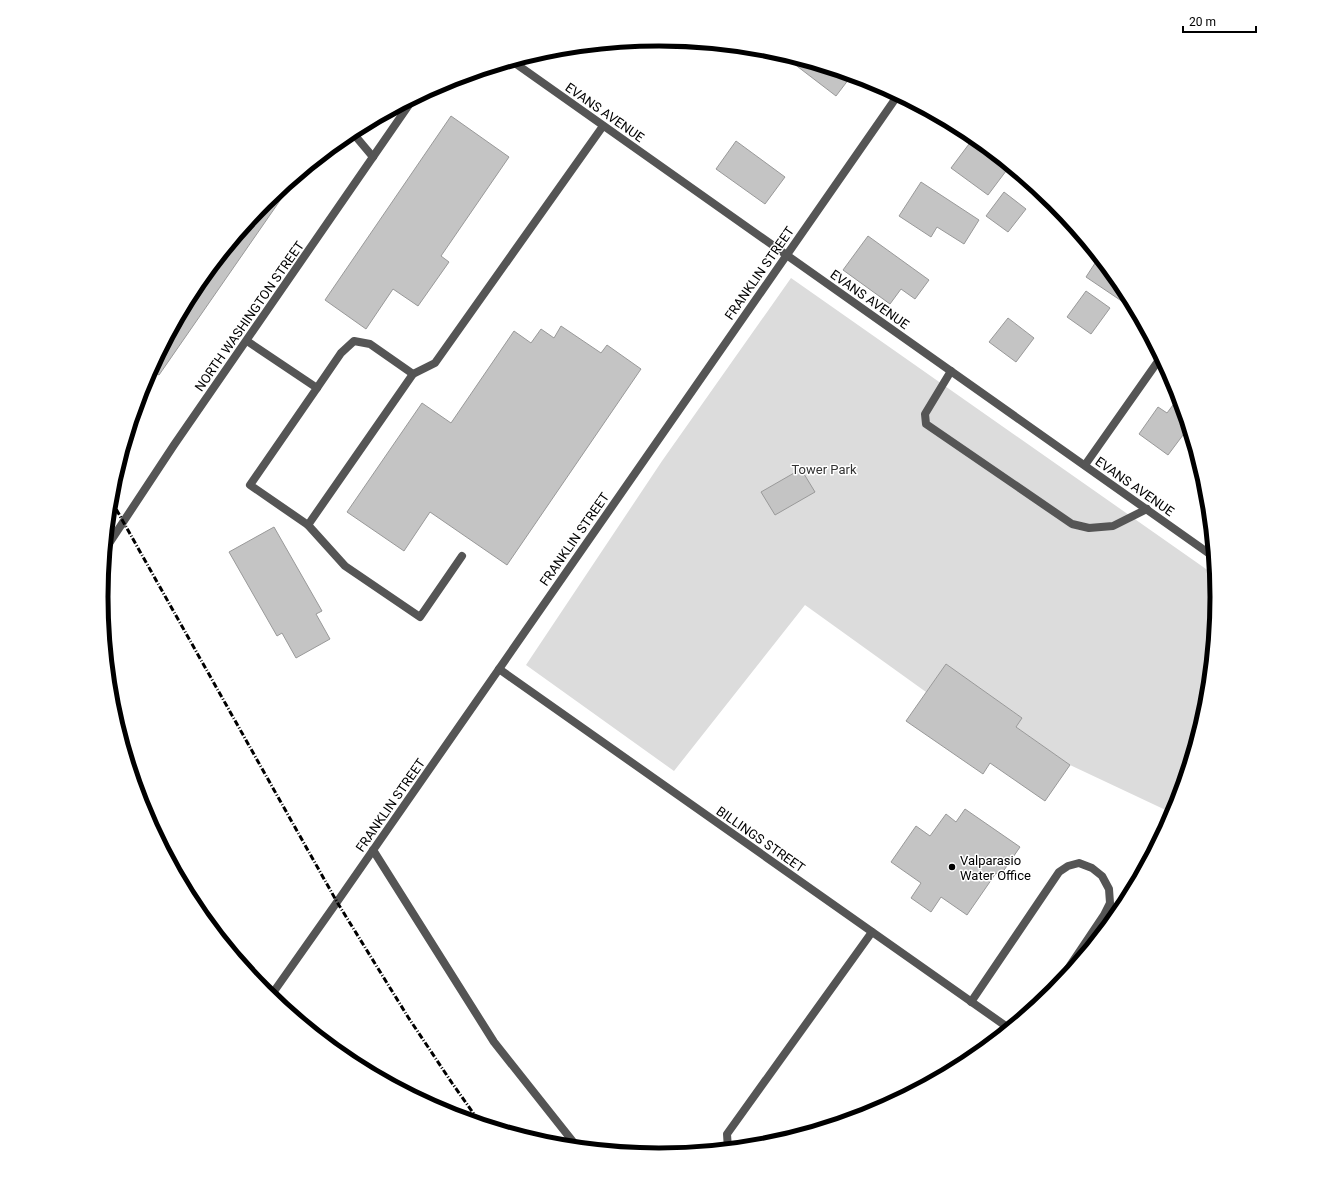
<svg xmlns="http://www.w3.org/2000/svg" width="1319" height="1195" viewBox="0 0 1319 1195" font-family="Roboto,sans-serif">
<rect width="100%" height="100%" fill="#fff"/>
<path fill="#dcdcdc" d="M791,278L1216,576L1218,598L1207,707L1175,813H1172L1070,765L1016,727L1022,718L946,665L926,692L805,605L674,771L526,665L662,461Z"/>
<g fill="#c4c4c4" stroke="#999">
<path d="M792,57L852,75L836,96L789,60Z"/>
<path d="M451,116L509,157L441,256L449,262L418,306L393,289L366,329L325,300Z"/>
<path d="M972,140L1009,167L988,195L951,168Z"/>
<path d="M736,141L785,177L765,204L716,169Z"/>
<path d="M297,176L159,375L151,370L195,287L265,202Z"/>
<path d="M921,182L979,220L964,244L937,227L931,237L899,216Z"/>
<path d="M1004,192L1026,209L1008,232L986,216Z"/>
<path d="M868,236L929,280L915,299L901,289L890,304L843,270Z"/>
<path d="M1099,257L1124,287L1130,299L1126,304L1086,277Z"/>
<path d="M1086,291L1110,308L1091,334L1067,317Z"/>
<path d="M1008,318L1034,338L1016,362L989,342Z"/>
<path d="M561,326L601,353L607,345L641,369L507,565L430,512L404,551L347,512L422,403L451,423L514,331L531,343L541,329L554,338Z"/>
<path d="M1179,397L1189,427L1168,455L1139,434L1158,407L1167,413Z"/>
<path d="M801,469L815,492L775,515L761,492Z"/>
<path d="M274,527L322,611L316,614L330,639L296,658L282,633L277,636L229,552Z"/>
<path d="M946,664L1022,718L1016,727L1070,765L1045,801L990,763L983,774L906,721Z"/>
<path d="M965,809L1020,847L1000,876L996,873L967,915L941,897L931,912L911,898L921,883L891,862L916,826L930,836L946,814L956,822Z"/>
</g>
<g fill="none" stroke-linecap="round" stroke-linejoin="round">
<g stroke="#555" stroke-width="8">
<path d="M352,132L373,157"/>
<path d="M247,341L317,388L250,485L308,525L413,374L435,363L603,126"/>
<path d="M951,371L925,414L926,424L1072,524L1089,528L1113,526L1147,509"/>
<path d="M317,388L341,353L354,341L370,344L413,374"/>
<path d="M308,525L345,566L420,617L462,556"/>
<path d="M373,850L494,1042L578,1148"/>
<path d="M971,1002L1059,872L1068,866L1079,863L1092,868L1102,876L1109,889L1110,903L1104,915L1049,997"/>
<path d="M728,1149L727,1134L872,932"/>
</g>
<g stroke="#555" stroke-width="8">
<path d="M512,61L1214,557"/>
<path d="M1085,465L1161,357"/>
<path d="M106,548L174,445L413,99"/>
<path d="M499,669L1010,1029"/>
<path d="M270,997L337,902L898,95"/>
</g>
<path stroke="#000" stroke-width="3" stroke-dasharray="6 2 1 2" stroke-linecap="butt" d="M111,500L337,902L408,1017L452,1083L481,1124"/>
</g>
<circle fill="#000" stroke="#fff" stroke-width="1.5" cx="952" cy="867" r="4"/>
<g text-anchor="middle" stroke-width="3" stroke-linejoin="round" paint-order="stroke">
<g font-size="13" fill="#000" stroke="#fff">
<text transform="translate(605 112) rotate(35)" y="5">EVANS AVENUE</text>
<text transform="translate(759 273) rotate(-55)" y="5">FRANKLIN STREET</text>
<text transform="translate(870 299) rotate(35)" y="5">EVANS AVENUE</text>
<text transform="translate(249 316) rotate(-55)" y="5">NORTH WASHINGTON STREET</text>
<text transform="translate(1135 486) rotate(35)" y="5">EVANS AVENUE</text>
<text transform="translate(574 539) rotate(-55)" y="5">FRANKLIN STREET</text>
<text transform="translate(390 805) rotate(-55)" y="5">FRANKLIN STREET</text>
<text transform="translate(761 839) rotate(35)" y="5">BILLINGS STREET</text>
</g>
<g font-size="13" fill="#333" stroke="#fff">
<text x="824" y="474">Tower Park</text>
</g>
<g font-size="13" fill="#000" stroke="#fff" text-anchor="start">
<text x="960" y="865">Valparasio<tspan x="960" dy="15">Water Office</tspan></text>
</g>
</g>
<path d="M0 0H1319V1195H0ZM108 597a551 551 0 1 1 1102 0a551 551 0 1 1-1102 0Z" fill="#fff" fill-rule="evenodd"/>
<path fill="none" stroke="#000" stroke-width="5" d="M108 597a551 551 0 1 1 1102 0a551 551 0 1 1-1102 0Z"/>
<path d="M1183 26v6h73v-6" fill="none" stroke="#000000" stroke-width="2"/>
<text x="1189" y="26" font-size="12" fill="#000000" stroke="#ffffff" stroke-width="3" paint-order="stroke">20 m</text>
</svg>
